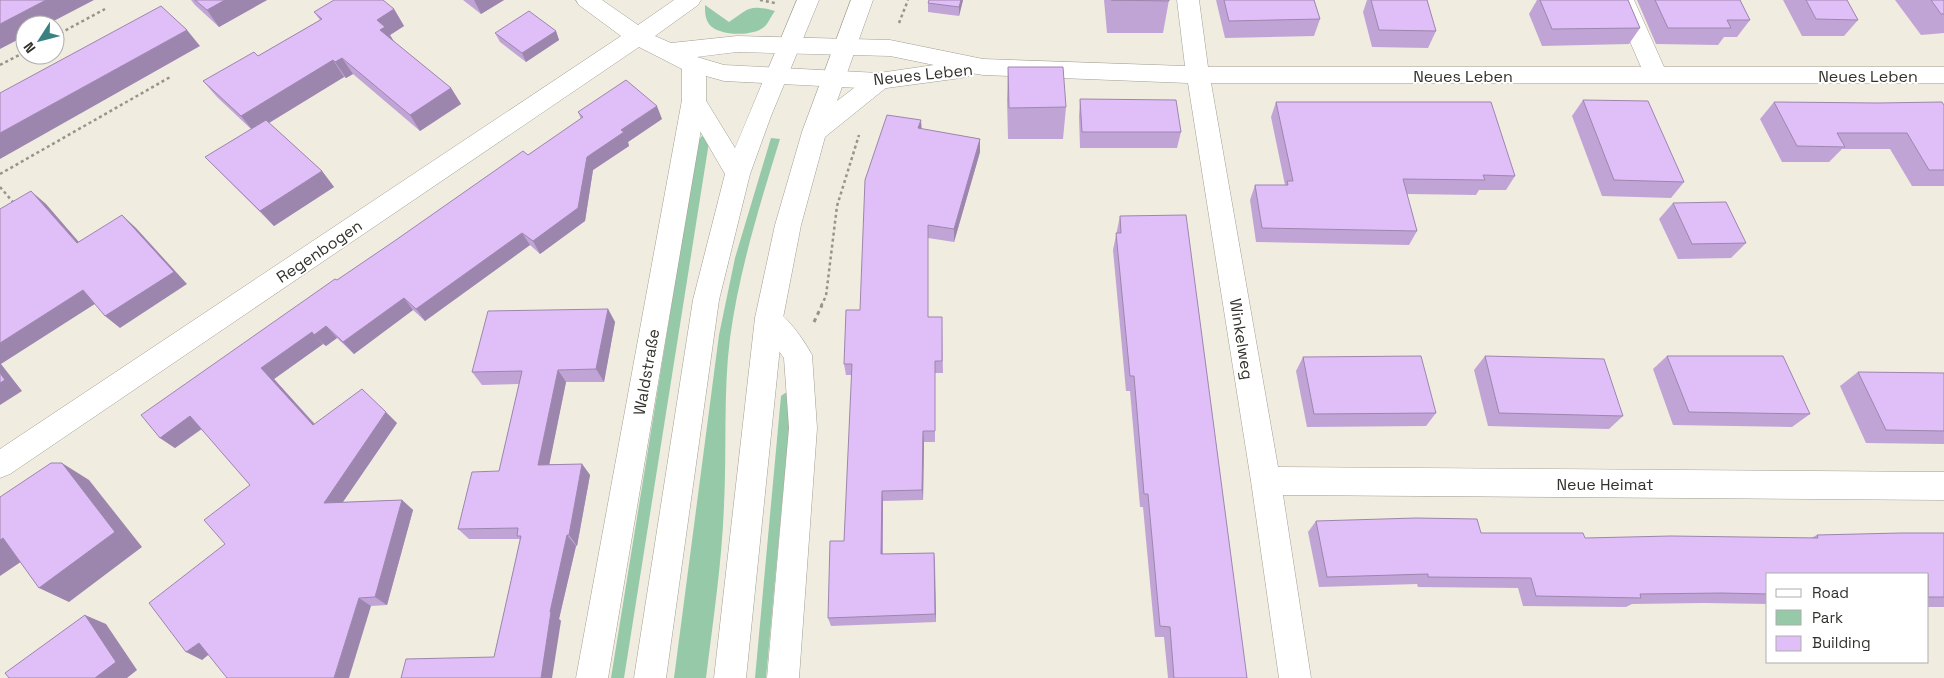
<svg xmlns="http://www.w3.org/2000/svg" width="1944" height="678" viewBox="0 0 1944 678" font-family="'Space Grotesk',sans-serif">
<rect width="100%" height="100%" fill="#f0ece0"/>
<g fill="#95c9a8">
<path d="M705,5L729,22C749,8 749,4 775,11C771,16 768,24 764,27C753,37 717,36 709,24C705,18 705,12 705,5Z"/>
<path d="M702,136L708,137L709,142L624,678H611L698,141Z"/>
<path d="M771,138L780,139C760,204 739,271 730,338C723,393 727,449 724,505C722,562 713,621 706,678H674L719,335L735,258Z"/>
<path d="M785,393H789L792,396L766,678H755L781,396Z"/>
</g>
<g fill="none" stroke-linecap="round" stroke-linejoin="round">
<defs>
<g id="minor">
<path d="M576,0H602L638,25L674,0H701L698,5L655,36L671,43L737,36L890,40L983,59L1185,66L1177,0H1199L1208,67H1641L1612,0H1634L1664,67H1944V83H1211L1278,467L1944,472V500L1283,495L1311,678H1279L1251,481L1188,83L983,75L971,73L969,76L961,78L879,89L724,81L706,76V100L608,678H576L682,100V69L639,47L10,474L0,478V449L621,36L579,5ZM737,52L890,56L934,65L879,73L724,65L697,57Z"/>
<path d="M769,307C785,312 804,340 812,355L817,428L799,678H767L789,428L784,358L755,318L759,310Z"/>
</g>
<g id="major">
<path d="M797,0H819L771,116L750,174L719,300L666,678H634L693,300L725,174L682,100L686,94L694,91L702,94L735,148Z"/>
<path d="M851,0H873L837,101L871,75L879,73L887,75L891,81L887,87L825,137L801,225L783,318L746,678H714L755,318L775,225L802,132Z"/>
</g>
</defs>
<use href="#minor" stroke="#a39e94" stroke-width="1"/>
<use href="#major" stroke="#a39e94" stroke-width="1"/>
<g stroke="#97948b" stroke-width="2.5" stroke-dasharray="3 3" stroke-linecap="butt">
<path d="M760,0L775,3"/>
<path d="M899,23L908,0"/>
<path d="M55,36L105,9"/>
<path d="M0,65L25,52"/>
<path d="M0,174L172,76"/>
<path d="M0,187L13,202"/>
<path d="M821,306L826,296L837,206L859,135"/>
</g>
<path stroke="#97948b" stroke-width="3" stroke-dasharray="4 4" stroke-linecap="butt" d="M814,322L822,305"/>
<use href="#minor" fill="#fff" fill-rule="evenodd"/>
<use href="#major" fill="#fff" fill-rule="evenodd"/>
</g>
<g fill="#c1a4d6">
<path d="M191,0H267L219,27L195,5Z"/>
<path d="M463,0H504L481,14Z"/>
<path d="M963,0L959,16L928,12V3Z"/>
<path d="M1104,0H1169L1163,33H1107Z"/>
<path d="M1216,0H1314L1320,19L1314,36L1225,38Z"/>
<path d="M1367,0H1427L1436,31L1428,48L1372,47L1363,12Z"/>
<path d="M1537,0H1628L1640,28L1629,44L1542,46L1529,14Z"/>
<path d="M1637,0H1740L1750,20L1737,37H1724L1718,45L1656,44Z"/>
<path d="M1783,0H1847L1858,20L1844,36H1802Z"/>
<path d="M1895,0H1944V33L1921,35Z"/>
<path d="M394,9L404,26L390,35L393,41L451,88L461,104L420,131L353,74L346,78L344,77L269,123L322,171L334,187L274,226L205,157L251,129L217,97L203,81L258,56L320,20L314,12Z"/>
<path d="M556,31L559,40L526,62L500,42L495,33Z"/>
<path d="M1008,67L1066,107L1063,139H1008L1007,99Z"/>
<path d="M1080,99L1181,132L1177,148H1080L1079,116Z"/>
<path d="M1583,100L1684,182L1671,198L1602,196L1572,116Z"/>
<path d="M1276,102L1515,176L1506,190H1479L1476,195L1407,194L1417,231L1409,245L1256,242L1250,200L1255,185H1285L1271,117Z"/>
<path d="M1774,102L1944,105V186H1912L1890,149H1842L1829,162H1782L1760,119Z"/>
<path d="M578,112L662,119L628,142L629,146L593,170L585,221L540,254L530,245L425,321L413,310L354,354L337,338L326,346L323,344L274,379L315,424L397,423L343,502L402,500L413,510L387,605L371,606L208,655L202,660L225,544L250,485L202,429L175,448L160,438L337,280L528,155L581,119Z"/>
<path d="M922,129L980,139V152L954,242L928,238V317H942L943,373H935V442H924L923,500L883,501V554L934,553L936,622L831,626L828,618L844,541L852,375H846L844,364L860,310Z"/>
<path d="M1673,203L1746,243L1731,258L1678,259L1659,219Z"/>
<path d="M1120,216L1247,678H1168L1164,637H1155L1143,507H1140L1130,391H1126L1113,250Z"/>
<path d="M608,309L615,322L604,382H566L549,464H582L590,475L577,546H576L559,619L561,621L494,657L520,540L519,539H469L458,529L499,471L519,384L482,385L472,372Z"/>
<path d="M1485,356L1623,416L1609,429L1488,426L1474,370Z"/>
<path d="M1667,356L1810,414L1792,427L1673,425L1653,369Z"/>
<path d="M1303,357L1436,413L1426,426L1307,427L1296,371Z"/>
<path d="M1858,372L1944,373V444L1866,443L1840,386Z"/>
<path d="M1316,521L1481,533L1585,538H1811L1817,535L1944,533V607H1928V574H1768V604L1704,603L1632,604L1626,607L1523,606L1518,588L1418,587L1417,584L1319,587L1308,532Z"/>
</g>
<g fill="#9d86ae">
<path d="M46,0H94L46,25H25V36L0,49V24Z"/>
<path d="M225,0H267L219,27L207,10Z"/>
<path d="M474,0H504L481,14Z"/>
<path d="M961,0H963L959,16V7Z"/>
<path d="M394,9L404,26L390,35L395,43L380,30L377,20Z"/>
<path d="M187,30L200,46L0,159V133Z"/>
<path d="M556,31L559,40L526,62L522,53Z"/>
<path d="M342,58L353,74L346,78L335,62Z"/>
<path d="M333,60L344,77L254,132L241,116Z"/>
<path d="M451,88L461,104L420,131L410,115Z"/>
<path d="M657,106L662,119L628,142L629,146L593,170L585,221L540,254L533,241L587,157L621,130Z"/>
<path d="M921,120L922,134L918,128Z"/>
<path d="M980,139V152L954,242V229Z"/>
<path d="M322,171L334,187L274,226L260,211Z"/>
<path d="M31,191L46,204L91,256L77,243Z"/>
<path d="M122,215L136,228L187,284L120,328L105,316Z"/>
<path d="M522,233L530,245L425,321L416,309Z"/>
<path d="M83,290L98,302L1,364L22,391L0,405V343Z"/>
<path d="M404,298L413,310L354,354L343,342Z"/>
<path d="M608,309L615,322L604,382L596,369Z"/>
<path d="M326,326L337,338L326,346L314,335Z"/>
<path d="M312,332L323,344L274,379L325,436L313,425L261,368Z"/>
<path d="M558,370L566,382L547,476L538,465Z"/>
<path d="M386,412L397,423L336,512L324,503Z"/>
<path d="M190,416L204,427L175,448L160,438Z"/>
<path d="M923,431L924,442L923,500L922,490Z"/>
<path d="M62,463L89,480L142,547L69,602L39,588Z"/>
<path d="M582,464L590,475L577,546L569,535Z"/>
<path d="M882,491L883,501L882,563L881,554Z"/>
<path d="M402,500L413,510L387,605L375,597Z"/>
<path d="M567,535L576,546L559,619L561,621L552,678H541L550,612Z"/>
<path d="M3,538L34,553L0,576V540Z"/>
<path d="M934,553L935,562L936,622L935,614Z"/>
<path d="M359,598L371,606L349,678H334Z"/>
<path d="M85,615L106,624L137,670L127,678H95Z"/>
<path d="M199,643L214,650L202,660L186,652Z"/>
</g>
<g fill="#e0bff9" stroke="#9d86ae">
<path d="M0,0H46L0,24Z"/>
<path d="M195,0H225L207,10Z"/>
<path d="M334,0H383L394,9L377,20L385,27L380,30L451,88L410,115L342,58L335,62L333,60L241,116L203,81L254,52L258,56L322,19L314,12Z"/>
<path d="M929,0H961L959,7L928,3Z"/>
<path d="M1111,0H1169V1Z"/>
<path d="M1224,0H1314L1320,19L1229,21Z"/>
<path d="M1371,0H1427L1436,31L1379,30Z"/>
<path d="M1540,0H1628L1640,28L1552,29Z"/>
<path d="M1655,0H1740L1750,20H1727L1731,28H1668Z"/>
<path d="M1806,0H1847L1858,20L1816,19Z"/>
<path d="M1931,0H1944V14H1941Z"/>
<path d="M161,6L187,30L0,133V93Z"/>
<path d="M529,11L556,31L522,53L495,33Z"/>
<path d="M1008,67H1063L1066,107L1009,108Z"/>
<path d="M626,80L657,106L621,130L624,132L587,157L578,208L533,241L522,233L416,309L404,298L343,342L326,326L314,335L312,332L261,368L313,425L362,389L386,412L324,503L402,500L375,597L359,598L334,678H227L199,643L186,652L149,603L225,544L204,520L250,485L190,416L160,438L141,415L335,279L337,280L393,242L523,151L528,155L583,117L578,112Z"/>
<path d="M1080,99L1176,100L1181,132H1082Z"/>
<path d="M1583,100L1648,101L1684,182L1614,180Z"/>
<path d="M1276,102H1491L1515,176L1483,175L1485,180L1403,179L1417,231L1262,228L1255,185H1288L1287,181H1293Z"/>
<path d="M1774,102L1878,103L1942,102L1944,105V170H1929L1907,133H1837L1845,147L1797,146Z"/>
<path d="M887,115L921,120L918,128L980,139L954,229L928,225V317H942V361H935V431H923L922,490L882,491L881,554L934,553L935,614L828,618L830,541H844L852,364H844L846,310H860L865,180Z"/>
<path d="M266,120L322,171L260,211L205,157Z"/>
<path d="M31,191L77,243L122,215L174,272L105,316L83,290L0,343V209Z"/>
<path d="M1726,202L1746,243L1692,244L1673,203Z"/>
<path d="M1186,215L1247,678H1174L1170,627L1160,626L1148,494H1144L1134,376H1130L1116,233H1121L1120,216Z"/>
<path d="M608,309L596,369L558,370L538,465L582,464L569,535H567L550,612H551L541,678H401L406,659L494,657L521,536H517L518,528L458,529L472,472L499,471L522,371L472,372L488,311Z"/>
<path d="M1421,356L1436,413L1314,414L1303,357Z"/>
<path d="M1485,356L1604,359L1623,416L1499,413Z"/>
<path d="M1667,356H1783L1810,414L1689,412Z"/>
<path d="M1858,372L1944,373V431L1886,430Z"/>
<path d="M0,373L5,380L0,383Z"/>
<path d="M51,463H62L115,532L39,588L3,538L0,540V497Z"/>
<path d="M1416,518L1477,519L1481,533H1583L1585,538L1671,536L1818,538L1817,535L1900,533H1944V597H1928V574H1768V594L1722,593L1640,594L1641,598L1536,596L1531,578L1428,577V574L1327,577L1316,521Z"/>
<path d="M85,615L116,662L95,678H9L5,673Z"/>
</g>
<g text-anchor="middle" stroke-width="4" stroke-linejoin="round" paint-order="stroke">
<g font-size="16" fill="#33312c" stroke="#fff">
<text transform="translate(923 74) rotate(-6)" y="6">Neues Leben</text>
<text x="1463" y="82">Neues Leben</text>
<text x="1868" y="82">Neues Leben</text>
<text transform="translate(319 251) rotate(-34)" y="6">Regenbogen</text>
<text transform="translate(1242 339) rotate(81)" y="6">Winkelweg</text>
<text transform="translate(646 372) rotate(-80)" y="6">Waldstraße</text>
<text x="1605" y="490">Neue Heimat</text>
</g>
</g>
<rect x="1766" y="573" width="162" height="90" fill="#ffffff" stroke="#adadab"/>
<rect x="1776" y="589" width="25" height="8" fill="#ffffff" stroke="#adadab"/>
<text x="1812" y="598" font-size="15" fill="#33312c">Road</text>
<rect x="1776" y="610" width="25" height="15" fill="#95c9a8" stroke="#adadab"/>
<text x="1812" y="623" font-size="15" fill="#33312c">Park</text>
<rect x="1776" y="636" width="25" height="15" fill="#e0bff9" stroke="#adadab"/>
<text x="1812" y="648" font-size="15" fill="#33312c">Building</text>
<g transform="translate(40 40) rotate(234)"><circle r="24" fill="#ffffff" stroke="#adadab"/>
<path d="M0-4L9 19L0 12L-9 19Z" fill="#3a8282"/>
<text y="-8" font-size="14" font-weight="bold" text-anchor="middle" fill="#33312c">N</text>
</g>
</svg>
